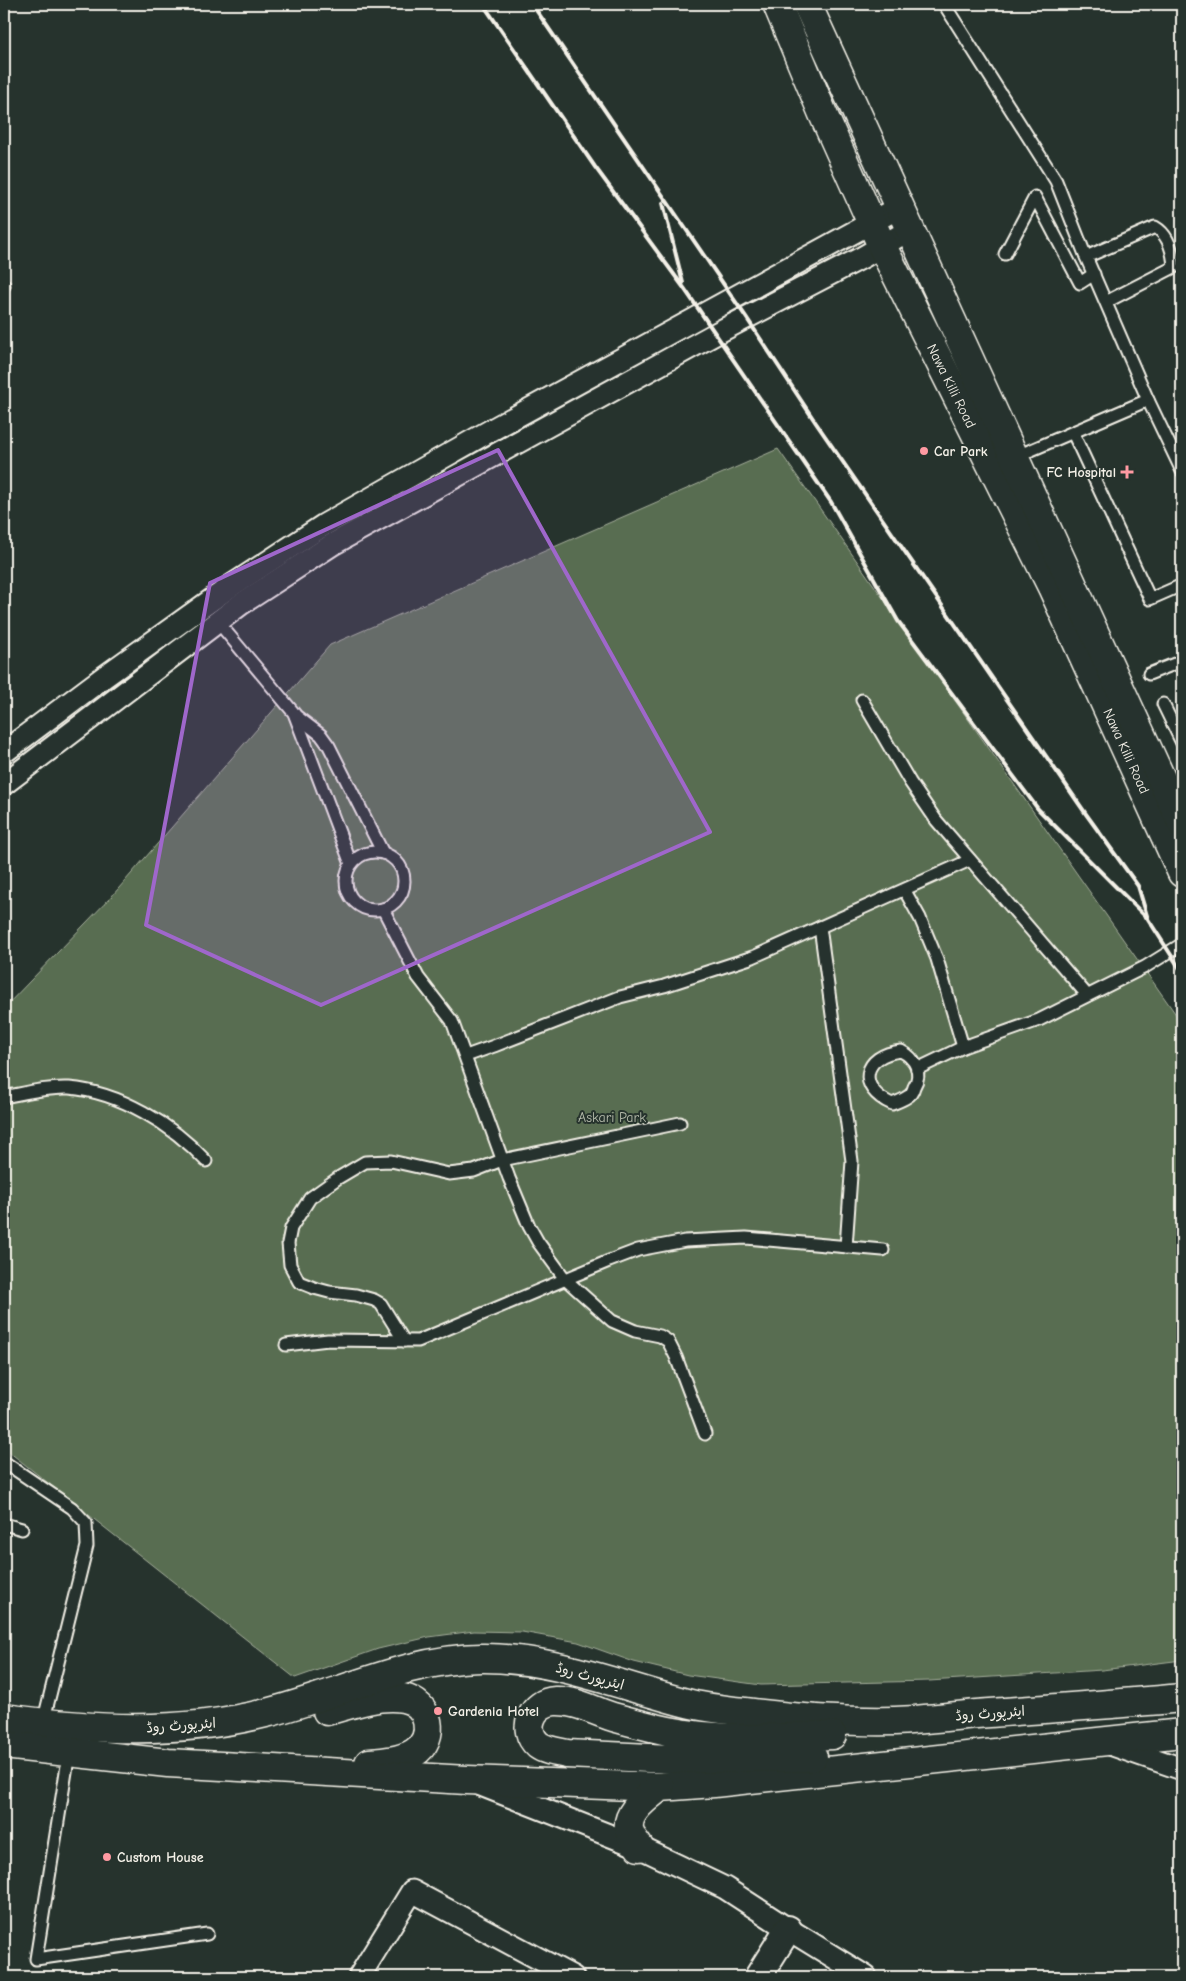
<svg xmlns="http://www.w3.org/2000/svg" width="1186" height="1981" viewBox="0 0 1186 1981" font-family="'Comic Neue','Playpen Sans Arabic',sans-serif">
<rect width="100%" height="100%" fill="#26332d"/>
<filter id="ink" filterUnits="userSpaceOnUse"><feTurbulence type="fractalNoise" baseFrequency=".02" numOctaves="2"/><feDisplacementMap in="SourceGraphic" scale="10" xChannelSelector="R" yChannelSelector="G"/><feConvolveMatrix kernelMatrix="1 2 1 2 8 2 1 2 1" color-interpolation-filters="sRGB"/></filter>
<g filter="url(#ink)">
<path fill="#586d51" stroke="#a6af9c" d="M778,449L1182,1023V1660L1102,1670L929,1681L761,1685L688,1675L634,1662L578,1642L522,1632L474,1631L429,1637L378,1649L295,1678L4,1448V1008L112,896L330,645Z"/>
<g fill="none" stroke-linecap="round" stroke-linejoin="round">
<defs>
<g id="service">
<path d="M944,4L1056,181L1086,257L1148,400L1182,471"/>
<path d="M1005,254L1035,197L1080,283L1094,274"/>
<path d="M1086,257L1155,227C1169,235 1173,252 1174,267L1106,302"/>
<path d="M4,286V285"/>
<path d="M1073,433L1150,599L1182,585"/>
<path d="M1015,457L1148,400"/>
<path d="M218,622L294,713L351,864"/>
<path d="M1149,674L1182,661"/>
<path d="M862,700L910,782L936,820L1087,995"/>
<path d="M1163,704L1182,743"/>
<path d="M295,715L321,735L329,746L383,853"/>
<circle cx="375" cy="881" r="29"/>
<path d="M905,891L920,918L937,959L963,1047"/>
<path d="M383,909L418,977L452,1021L509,1178L529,1226L538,1242L565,1279L612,1321L635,1331L660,1336L668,1341L676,1357L705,1434"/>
<path d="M820,927L852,1161L846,1247"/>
<path d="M901,1051C915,1058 923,1072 914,1087C913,1091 911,1095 907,1097C903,1100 897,1102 892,1104C856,1088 862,1055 901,1051Z"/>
<path d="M466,1056L494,1046L620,997L664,986L753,957L970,860"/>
<path d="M917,1069L963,1047L1039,1020L1145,967L1182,944"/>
<path d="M4,1097C25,1093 47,1087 69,1088C119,1092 172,1124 206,1161"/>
<path d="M404,1341L381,1304L374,1300L356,1295L329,1292L314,1288L299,1282L290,1265L288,1243L291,1228L310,1198L338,1178L365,1162L391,1161L449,1174L474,1171L502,1160L680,1123"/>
<path d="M286,1345L328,1340L418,1341L609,1261L638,1250L685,1241L746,1238L883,1250"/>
<path d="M4,1462L72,1508L86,1523L87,1546L43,1723"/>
<path d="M4,1524L22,1529"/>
<path d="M69,1753L36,1959L207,1934"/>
</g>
<g id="minor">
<path d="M4,752L104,677L231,586L324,525L495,428L900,207"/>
<path d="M4,784L241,604L333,544L715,334L863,257L911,229"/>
<path d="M1107,1743L1182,1769"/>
<path d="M481,1785L639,1847L725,1888L788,1929L866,1977"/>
<path d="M359,1977L412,1891L573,1977"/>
</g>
<path id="tertiary" d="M758,1977L788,1929"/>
<g id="primary">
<path id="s1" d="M777,4L823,114L882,246L1052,587L1182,873"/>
<path d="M807,4L1182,824"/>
<path d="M327,1711C350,1704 379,1694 403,1698C430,1703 437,1738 414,1753C400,1761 384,1762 369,1763"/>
<path d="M4,1718C94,1730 177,1735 266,1713C338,1695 405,1659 481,1658C552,1657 623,1687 691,1704C708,1708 727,1710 745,1712C794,1718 845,1722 895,1721C926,1720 959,1715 990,1713C1054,1708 1118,1704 1182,1698"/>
<path d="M4,1745L168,1763L467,1780L660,1787L714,1783L1182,1733"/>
<path d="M813,1757L670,1759L567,1754C558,1752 546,1751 538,1745C520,1729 533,1702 555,1701C575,1700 594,1711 613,1717C631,1722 650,1727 668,1731C722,1742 777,1738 832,1735"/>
<path d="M639,1847C636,1842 631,1837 630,1833C623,1813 648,1797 660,1787"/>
</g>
</defs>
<use href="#service" stroke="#f4f1e8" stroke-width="15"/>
<use href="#minor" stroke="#f4f1e8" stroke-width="25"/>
<use href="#tertiary" stroke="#f4f1e8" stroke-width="30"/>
<use href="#primary" stroke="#f4f1e8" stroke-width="31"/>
<use href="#service" stroke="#26332d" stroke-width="11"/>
<use href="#minor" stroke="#26332d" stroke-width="21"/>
<use href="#tertiary" stroke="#26332d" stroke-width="26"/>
<use href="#primary" stroke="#26332d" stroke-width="28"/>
<g stroke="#f4f1e8" stroke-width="4">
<path d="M483,4L595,167L684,288L831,502L898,621L1038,809L1146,917"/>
<path d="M532,4L746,317L816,423L1086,814L1138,886L1148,919L1182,972"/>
<path d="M663,203L683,283"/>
</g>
</g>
</g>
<path fill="#9f67cb" fill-opacity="0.2" stroke="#9f67cb" stroke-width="4" stroke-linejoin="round" d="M498,450L710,832L321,1005L146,925L210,583Z"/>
<g fill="#ff9aa2" stroke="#26332d" stroke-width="2">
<circle cx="924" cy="451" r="5"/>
<path d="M1124.5 464.5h5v5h5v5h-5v5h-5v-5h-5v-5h5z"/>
<circle cx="438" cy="1711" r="5"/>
<circle cx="107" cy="1857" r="5"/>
</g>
<g text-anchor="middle" stroke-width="4" stroke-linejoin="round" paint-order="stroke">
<g font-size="14" fill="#f4f1e8" stroke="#26332d">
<text dy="5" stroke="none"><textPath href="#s1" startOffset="420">Nawa Killi Road</textPath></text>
<text dy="5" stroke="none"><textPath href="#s1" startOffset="825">Nawa Killi Road</textPath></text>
<text transform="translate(590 1676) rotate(15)" y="5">ایئرپورٹ روڈ</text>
<text transform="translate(990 1713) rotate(-4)" y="5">ایئرپورٹ روڈ</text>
<text transform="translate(181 1725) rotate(-4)" y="5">ایئرپورٹ روڈ</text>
</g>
<g font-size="14" font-weight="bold" fill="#f4f1e8" stroke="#26332d" text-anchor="start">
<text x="934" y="456">Car Park</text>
<text x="1116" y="477" text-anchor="end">FC Hospital</text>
<text x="448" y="1716">Gardenia Hotel</text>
<text x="117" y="1862">Custom House</text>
</g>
<g font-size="14" fill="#b6bcac" stroke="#26332d">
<text x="612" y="1122">Askari Park</text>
</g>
</g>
<rect width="1186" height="1981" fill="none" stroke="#26332d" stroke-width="20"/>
<rect x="10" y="10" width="1166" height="1961" fill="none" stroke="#f4f1e8" stroke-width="2" filter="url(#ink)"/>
</svg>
